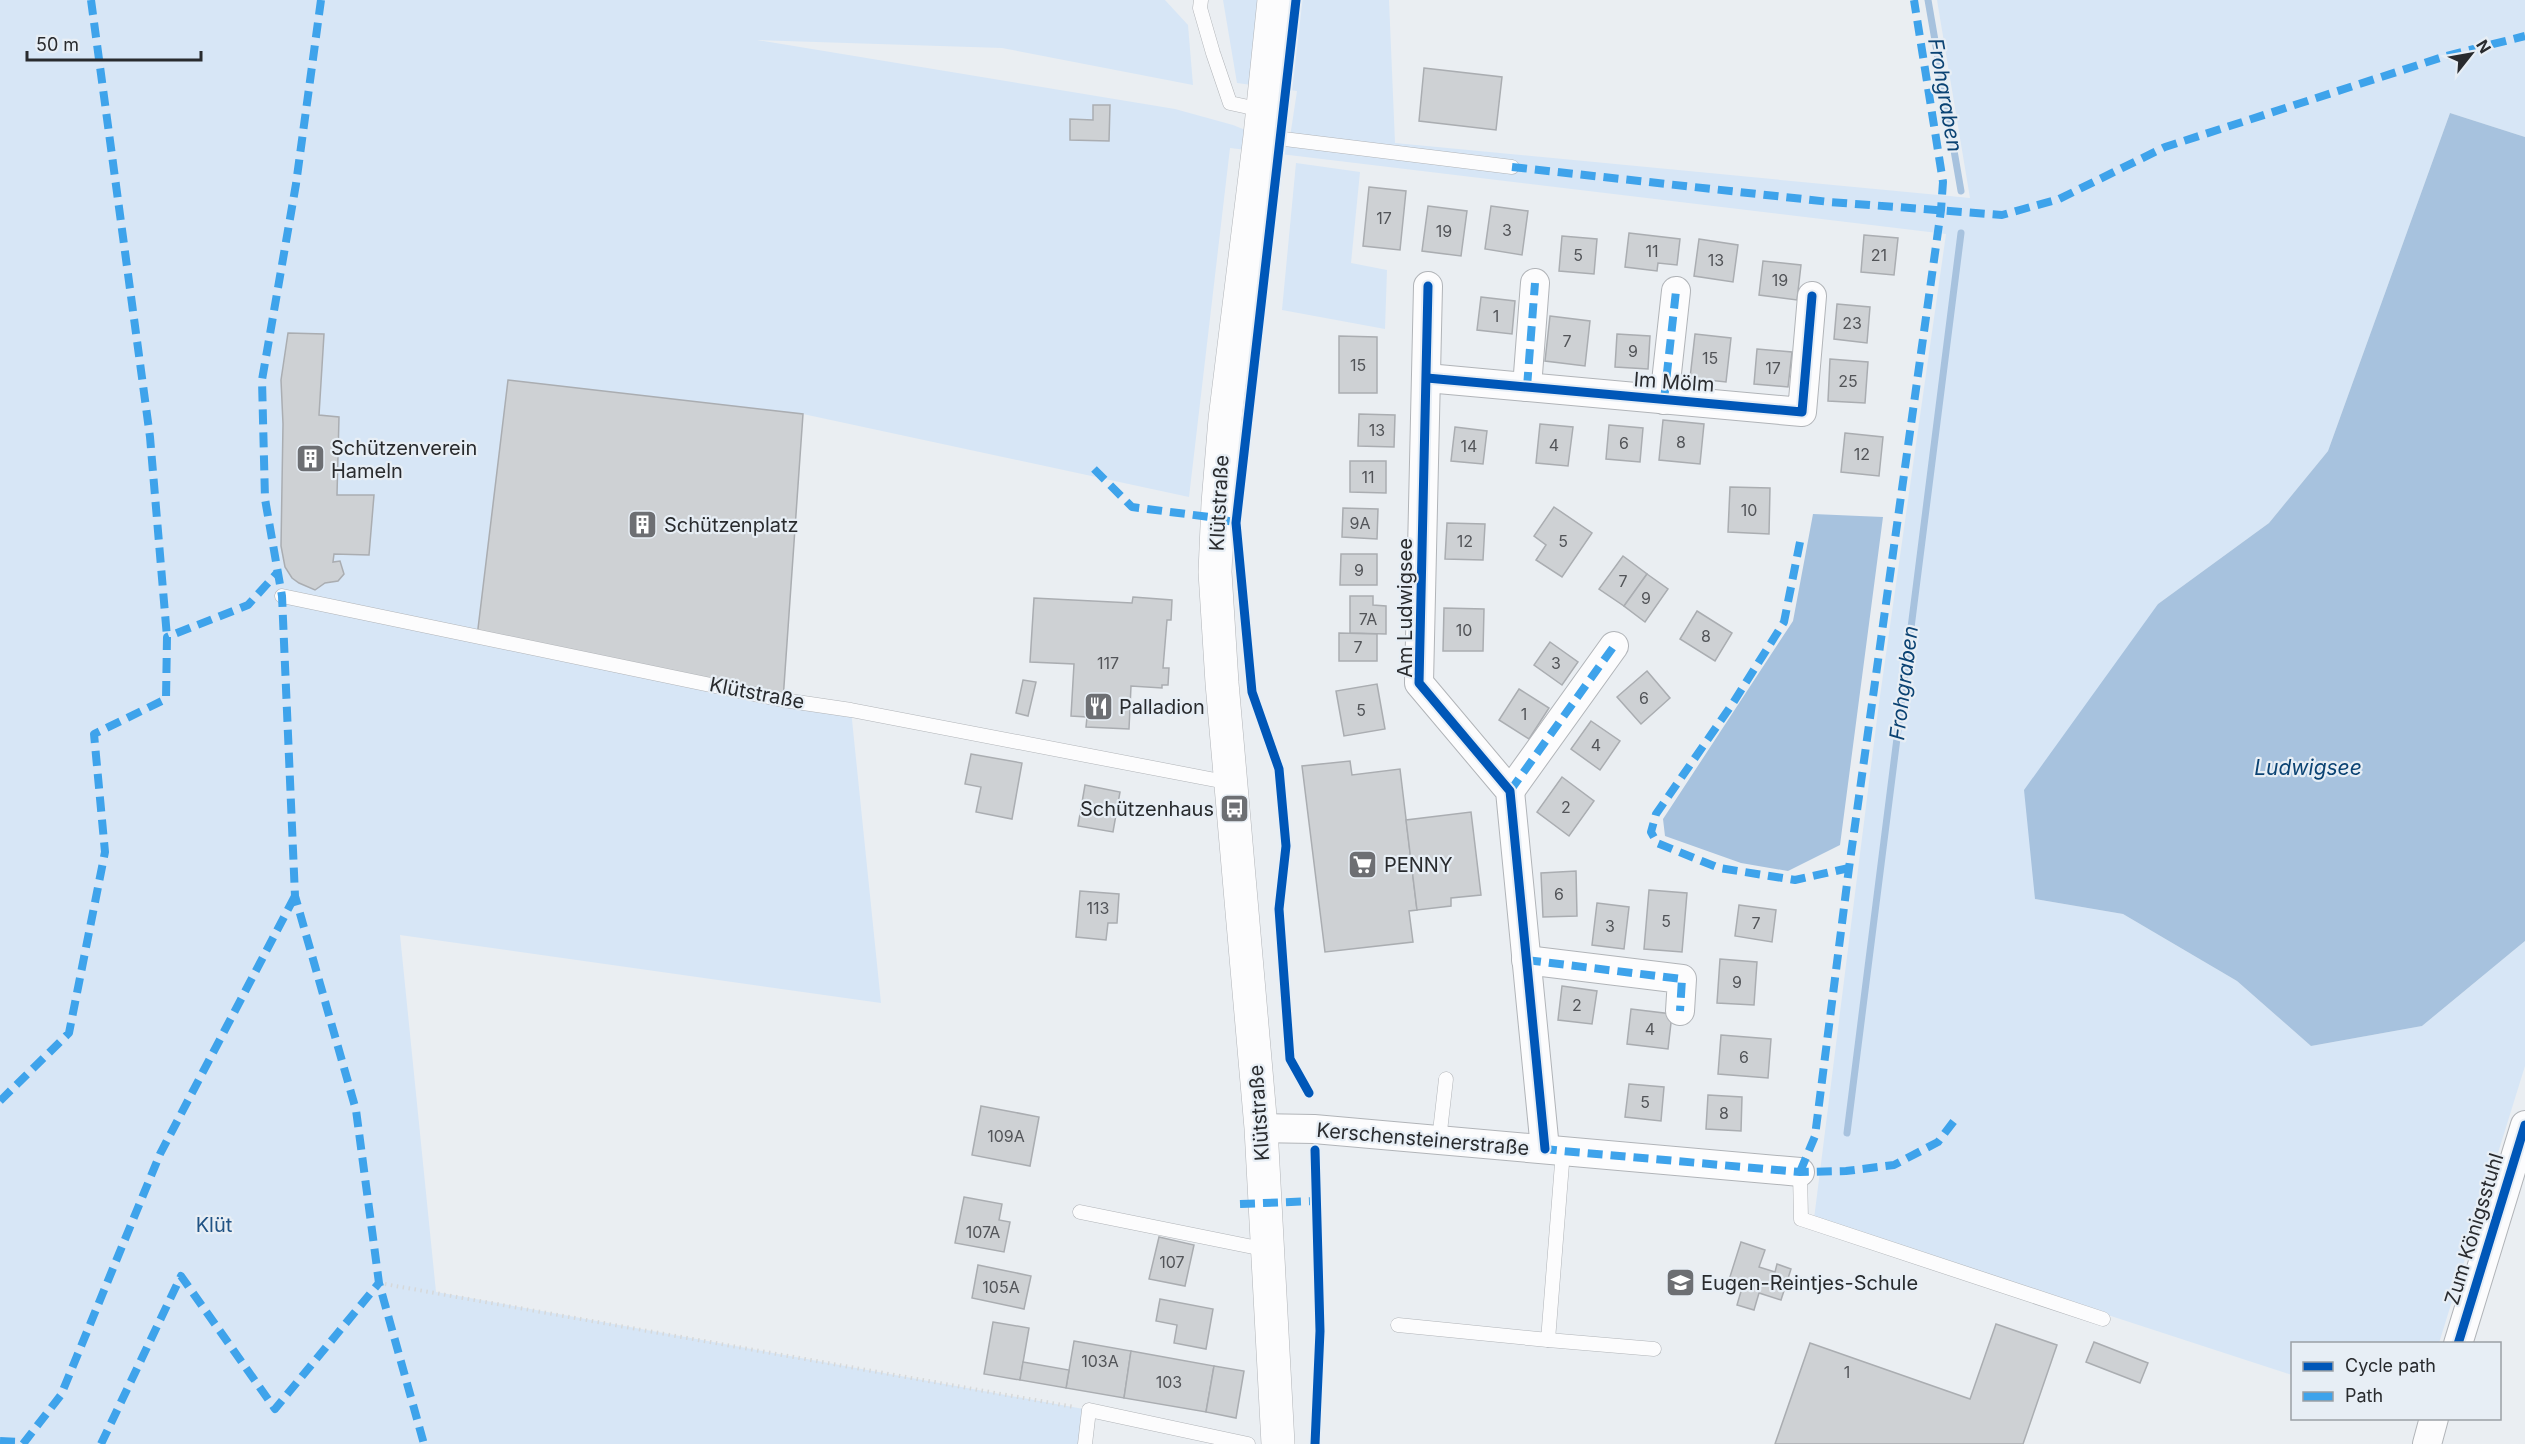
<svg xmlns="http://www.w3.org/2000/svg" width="2525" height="1444" viewBox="0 0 2525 1444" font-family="Inter,sans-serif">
<rect width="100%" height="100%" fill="#eaeef2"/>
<g fill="#d7e6f6">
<path d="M0,0H1165L1188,25L1193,85L1002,48L757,40L1175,109L1233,125L1260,136L1290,137L1297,91L1237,83L1223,0H1389L1395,143L1970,198L1937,0H2525V137L2450,113L2328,451L2269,523L2158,604L2035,899L2123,914L2237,981L2311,1046L2422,1026L2525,941V1066L2439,1343L2292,1344V1375L1814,1219L1879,703L1946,234L1230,148L1189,497L803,414L783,699L851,710L881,1003L400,935L436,1292L1089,1410L1085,1444H0Z"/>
<path d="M1296,163L1360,172L1351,263L1387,270L1385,329L1282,310Z"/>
</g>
<g fill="#a7c2de">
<path d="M2450,113L2525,137V941L2422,1026L2311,1046L2237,981L2123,914L2035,899L2024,790L2158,604L2269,523L2328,451Z"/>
<path d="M1813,514L1883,517L1840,845L1788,871L1741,863L1665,836L1663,819L1793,621Z"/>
</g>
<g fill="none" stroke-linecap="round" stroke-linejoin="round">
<g stroke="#a7c2de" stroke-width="7">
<path d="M1928,0L1961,191"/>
<path d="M1847,1133L1961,233"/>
</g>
</g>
<g fill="#ced1d4" stroke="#aaadb1" stroke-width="1.5">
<path d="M1424,68L1502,77L1496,130L1419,121Z"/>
<path d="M1093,105H1110L1109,141L1070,140V119L1093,120Z"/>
<path d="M1369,187L1406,191L1400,250L1363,246Z"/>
<path d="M1428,206L1467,211L1461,256L1422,251Z"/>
<path d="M1491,206L1528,211L1522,255L1485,249Z"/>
<path d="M1629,233L1680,239L1677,265L1658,263L1657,271L1625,267Z"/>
<path d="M1864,235L1898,238L1894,275L1861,272Z"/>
<path d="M1562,236L1597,239L1594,274L1559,271Z"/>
<path d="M1699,239L1738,245L1733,282L1694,276Z"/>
<path d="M1763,261L1801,265L1797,300L1759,295Z"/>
<path d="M1481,297L1515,301L1512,334L1477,330Z"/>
<path d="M1837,304L1870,307L1867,343L1834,339Z"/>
<path d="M1550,316L1590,321L1585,366L1545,361Z"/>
<path d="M288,333L324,334L319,415L339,417L337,495H374L369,555L334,554L333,562L340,561L344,574L338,581L325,583L315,590L299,583L292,578L285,567L281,546L283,424L281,380Z"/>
<path d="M1617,334L1650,336L1648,369L1615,367Z"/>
<path d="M1695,334L1731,338L1726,382L1690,378Z"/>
<path d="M1339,336L1377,337V393H1339Z"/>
<path d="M1757,349L1792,352L1788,387L1754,384Z"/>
<path d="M1830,359L1868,362L1865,403L1828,401Z"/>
<path d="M508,380L803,414L783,700L477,637Z"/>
<path d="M1359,414L1395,415L1394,447L1358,446Z"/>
<path d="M1663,420L1704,424L1700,464L1659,460Z"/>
<path d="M1540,424L1573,427L1568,466L1536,463Z"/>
<path d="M1609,425L1643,428L1640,462L1606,459Z"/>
<path d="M1455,427L1487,431L1483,464L1451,461Z"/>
<path d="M1845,433L1883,437L1879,476L1841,472Z"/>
<path d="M1350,461H1386V493L1350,492Z"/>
<path d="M1730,487L1770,488L1769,534L1728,532Z"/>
<path d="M1554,507L1592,533L1562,577L1536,560L1546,545L1534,536Z"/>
<path d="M1343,508L1378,509L1377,539L1342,537Z"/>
<path d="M1447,523L1485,524L1483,560L1445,559Z"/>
<path d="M1341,554H1377V585H1340Z"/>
<path d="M1623,556L1647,574L1624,606L1599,589Z"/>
<path d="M1647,574L1668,589L1645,622L1624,606Z"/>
<path d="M1350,596H1373V605L1386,606V634L1350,633Z"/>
<path d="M1133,597L1172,600L1171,620H1167L1163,668H1169L1168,685H1162V688L1131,686L1129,729L1086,727L1087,717L1071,716L1074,664L1030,662L1034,598L1132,603Z"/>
<path d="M1444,608L1484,609L1483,651H1443Z"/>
<path d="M1697,611L1732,633L1715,661L1680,639Z"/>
<path d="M1339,633L1377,634V661H1339Z"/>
<path d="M1550,642L1578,662L1562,685L1534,665Z"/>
<path d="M1647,671L1670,698L1641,724L1617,697Z"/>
<path d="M1023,680L1036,682L1028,716L1016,713Z"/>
<path d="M1377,684L1385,729L1344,736L1336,691Z"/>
<path d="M1519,689L1549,708L1529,739L1499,720Z"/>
<path d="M1591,721L1620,741L1600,770L1571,749Z"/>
<path d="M971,754L1022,763L1012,819L976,812L981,787L965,784Z"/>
<path d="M1350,761L1352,775L1400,769L1417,910L1409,911L1413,942L1325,952L1302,766Z"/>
<path d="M1562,777L1594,801L1569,836L1537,812Z"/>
<path d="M1085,785L1120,792L1113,832L1078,826Z"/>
<path d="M1471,812L1481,895L1451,898V906L1417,910L1406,820Z"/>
<path d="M1576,871L1577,916L1543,917L1541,873Z"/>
<path d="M1649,890L1687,893L1682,952L1644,949Z"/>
<path d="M1080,891L1119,894L1117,923H1108L1106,940L1076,937Z"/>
<path d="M1597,903L1629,907L1624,949L1592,945Z"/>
<path d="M1739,905L1776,910L1772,942L1735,936Z"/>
<path d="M1720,959L1757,962L1754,1005L1717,1003Z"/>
<path d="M1562,986L1597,991L1592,1024L1558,1020Z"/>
<path d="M1631,1009L1672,1014L1668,1049L1627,1044Z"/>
<path d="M1721,1035L1771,1039L1768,1078L1718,1074Z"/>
<path d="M1629,1084L1664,1087L1661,1121L1625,1117Z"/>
<path d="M1708,1095L1742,1097L1741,1131L1706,1129Z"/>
<path d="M981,1106L1039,1117L1030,1166L972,1155Z"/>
<path d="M964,1197L1002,1204L999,1220L1010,1222L1004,1252L955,1243Z"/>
<path d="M1159,1237L1194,1245L1185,1286L1149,1279Z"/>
<path d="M1741,1242L1765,1250L1759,1267L1775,1272L1777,1264L1791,1269L1781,1300L1759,1293L1754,1310L1737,1305L1742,1288L1728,1283Z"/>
<path d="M978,1265L1031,1276L1024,1309L972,1298Z"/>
<path d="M1160,1299L1213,1309L1206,1349L1174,1343L1177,1325L1156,1321Z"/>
<path d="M993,1322L1029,1328L1020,1380L984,1374Z"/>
<path d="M1996,1324L2057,1345L2023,1444H1775L1810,1343L1970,1399Z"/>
<path d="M1074,1341L1131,1351L1124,1398L1066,1388Z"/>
<path d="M2094,1342L2148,1363L2140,1383L2086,1362Z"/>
<path d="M1131,1351L1214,1366L1206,1412L1124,1398Z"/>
<path d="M1023,1362L1069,1370L1066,1388L1020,1380Z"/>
<path d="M1214,1366L1244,1371L1236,1418L1206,1412Z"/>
</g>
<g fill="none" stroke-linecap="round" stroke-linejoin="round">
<defs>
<g id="service">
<path d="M1201,0L1200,8L1213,53L1230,103L1262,110"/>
<path d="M1260,136L1512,167"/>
<path d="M282,596L783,700L851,710L1231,783"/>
<path d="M1439,1140L1446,1079"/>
<path d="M1800,1172L1801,1219L2103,1319"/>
<path d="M1080,1212L1268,1250"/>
<path d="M1398,1325L1548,1340L1563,1151"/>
<path d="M1548,1340L1654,1349"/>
<path d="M1085,1444L1089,1410L1248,1444"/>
</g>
<g id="minor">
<path d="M1428,286L1419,683L1510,791L1545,1149"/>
<path d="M1427,378L1802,412L1812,296"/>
<path d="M1527,387L1535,283"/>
<path d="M1664,400L1676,291"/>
<path d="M1510,791L1614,646"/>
<path d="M1526,960L1682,979L1680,1011"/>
<path d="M1261,1128L1314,1129L1800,1172"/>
<path d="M2458,1344L2525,1125"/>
<path d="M2427,1444L2434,1418"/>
</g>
<path id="secondary" d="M1274,0L1260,136L1225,419L1218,503L1215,572L1222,683L1261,1128L1278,1444"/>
</defs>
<use href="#service" stroke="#b1b4b8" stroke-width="15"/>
<use href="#minor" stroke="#b1b4b8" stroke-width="30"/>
<use href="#secondary" stroke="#b1b4b8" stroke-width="34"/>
<path stroke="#d6d8d9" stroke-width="4" stroke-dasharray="1.5 4.5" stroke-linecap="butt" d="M379,1283L1074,1407"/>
<use href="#service" stroke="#fcfcfd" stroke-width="14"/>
<use href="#minor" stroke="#fcfcfd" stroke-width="28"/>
<use href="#secondary" stroke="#fcfcfd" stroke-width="33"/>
<g stroke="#3ea3eb" stroke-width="8" stroke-dasharray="15 8" stroke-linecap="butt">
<path d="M91,0L150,437L167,637"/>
<path d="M321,0L296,184L262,380L265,499L282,596L295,896L356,1110L379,1283L424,1444"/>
<path d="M1512,167L1830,202L2002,215L2059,199L2165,147L2446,56L2525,36"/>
<path d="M1527,387L1535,283"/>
<path d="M1664,400L1676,291"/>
<path d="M1094,469L1132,507L1217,518L1236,523"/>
<path d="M1800,542L1784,622L1733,703L1656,814L1651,832L1657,843L1719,868L1795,880L1849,868"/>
<path d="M1510,791L1614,646"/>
<path d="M1526,960L1682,979L1680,1011"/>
<path d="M0,1101L69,1033L105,852L94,734L166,699L167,637L248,605L277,573"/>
<path d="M1544,1146L1545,1149L1563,1151L1800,1172L1846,1171L1894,1165L1938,1142L1954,1121"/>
<path d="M1800,1172L1815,1136L1849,868L1941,210L1943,182L1914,0"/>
<path d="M1240,1204L1316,1201"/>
<path d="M0,1441L24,1442"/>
<path d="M23,1444L61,1395L160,1154L295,896"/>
<path d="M101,1444L181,1276L275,1409L379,1283"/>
</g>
<defs>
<g id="cycleway">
<path d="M1296,0L1236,523L1252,692L1279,769L1286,846L1279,909L1290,1059L1309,1093"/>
<path d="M1428,286L1419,683L1510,791L1545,1149"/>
<path d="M1427,378L1802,412L1812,296"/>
<path d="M2458,1344L2525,1125"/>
<path d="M1315,1444L1320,1331L1315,1150"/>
</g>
</defs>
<use href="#cycleway" stroke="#e7eef5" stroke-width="13"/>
<use href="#cycleway" stroke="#0057b8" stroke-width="9"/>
</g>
<defs>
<symbol id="building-square" viewBox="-11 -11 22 22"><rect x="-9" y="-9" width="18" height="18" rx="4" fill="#6d6f73" stroke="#e7eef5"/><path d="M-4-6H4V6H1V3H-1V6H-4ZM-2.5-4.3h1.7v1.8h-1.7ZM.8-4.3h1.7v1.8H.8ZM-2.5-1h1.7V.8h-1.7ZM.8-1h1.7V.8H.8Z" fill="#fff"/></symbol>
<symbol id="restaurant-square" viewBox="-11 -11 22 22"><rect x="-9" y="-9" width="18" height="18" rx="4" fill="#6d6f73" stroke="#e7eef5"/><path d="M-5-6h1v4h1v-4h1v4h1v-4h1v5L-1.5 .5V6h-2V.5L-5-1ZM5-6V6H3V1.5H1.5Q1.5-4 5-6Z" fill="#fff"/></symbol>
<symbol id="bus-square" viewBox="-11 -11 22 22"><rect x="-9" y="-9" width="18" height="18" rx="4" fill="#6d6f73" stroke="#e7eef5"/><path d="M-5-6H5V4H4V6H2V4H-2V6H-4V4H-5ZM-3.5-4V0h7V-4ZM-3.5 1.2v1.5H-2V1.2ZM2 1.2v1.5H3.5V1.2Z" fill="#fff"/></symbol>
<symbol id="supermarket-square" viewBox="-11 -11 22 22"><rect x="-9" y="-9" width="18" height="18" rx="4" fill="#6d6f73" stroke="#e7eef5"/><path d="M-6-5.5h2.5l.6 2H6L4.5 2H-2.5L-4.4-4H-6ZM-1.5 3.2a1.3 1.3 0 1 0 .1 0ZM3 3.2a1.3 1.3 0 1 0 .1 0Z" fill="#fff"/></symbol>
<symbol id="school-square" viewBox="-11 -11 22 22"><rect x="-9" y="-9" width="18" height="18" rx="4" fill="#6d6f73" stroke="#e7eef5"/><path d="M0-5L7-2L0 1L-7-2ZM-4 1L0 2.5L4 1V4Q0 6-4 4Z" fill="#fff"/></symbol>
</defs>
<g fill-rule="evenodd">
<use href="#building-square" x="294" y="442" width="33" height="33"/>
<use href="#building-square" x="626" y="508" width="33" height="33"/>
<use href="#restaurant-square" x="1082" y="690" width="33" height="33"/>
<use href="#bus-square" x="1218" y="792" width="33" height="33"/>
<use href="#supermarket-square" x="1346" y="848" width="33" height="33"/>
<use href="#school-square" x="1664" y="1266" width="33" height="33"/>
</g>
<g text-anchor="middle" stroke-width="4.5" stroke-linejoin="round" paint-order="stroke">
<g font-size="16" fill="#525458">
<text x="1384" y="224">17</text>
<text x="1507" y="236">3</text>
<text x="1444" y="237">19</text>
<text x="1652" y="257">11</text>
<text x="1578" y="261">5</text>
<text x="1879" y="261">21</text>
<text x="1716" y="266">13</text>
<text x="1780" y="286">19</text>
<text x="1496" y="322">1</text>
<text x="1852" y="329">23</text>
<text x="1567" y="347">7</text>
<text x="1633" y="357">9</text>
<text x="1710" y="364">15</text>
<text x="1358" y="371">15</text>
<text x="1773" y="374">17</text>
<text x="1848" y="387">25</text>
<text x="1377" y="436">13</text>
<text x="1681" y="448">8</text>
<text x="1624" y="449">6</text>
<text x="1554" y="451">4</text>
<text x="1469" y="452">14</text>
<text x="1862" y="460">12</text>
<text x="1368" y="483">11</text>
<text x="1749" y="516">10</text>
<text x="1360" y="529">9A</text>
<text x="1465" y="547">12</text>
<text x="1563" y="547">5</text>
<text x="1359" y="576">9</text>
<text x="1623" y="587">7</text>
<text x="1646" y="604">9</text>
<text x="1368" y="625">7A</text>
<text x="1464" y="636">10</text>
<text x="1706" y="642">8</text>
<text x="1358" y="653">7</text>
<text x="1108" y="669">117</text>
<text x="1556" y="669">3</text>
<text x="1644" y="704">6</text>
<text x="1361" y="716">5</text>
<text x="1524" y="720">1</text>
<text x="1596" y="751">4</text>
<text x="1566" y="813">2</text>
<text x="1559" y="900">6</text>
<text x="1098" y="914">113</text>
<text x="1666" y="927">5</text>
<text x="1756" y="929">7</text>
<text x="1610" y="932">3</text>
<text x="1737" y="988">9</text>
<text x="1577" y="1011">2</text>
<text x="1650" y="1035">4</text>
<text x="1744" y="1063">6</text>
<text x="1645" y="1108">5</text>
<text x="1724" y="1119">8</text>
<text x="1006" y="1142">109A</text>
<text x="983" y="1238">107A</text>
<text x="1172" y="1268">107</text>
<text x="1001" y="1293">105A</text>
<text x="1100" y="1367">103A</text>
<text x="1847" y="1378">1</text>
<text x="1169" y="1388">103</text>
</g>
<g font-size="20" fill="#292b2e" stroke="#e7eef5">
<text transform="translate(1674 382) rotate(4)" y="7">Im Mölm</text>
<text transform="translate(1219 503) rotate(-87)" y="7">Klütstraße</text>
<text transform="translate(1405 608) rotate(-90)" y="7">Am Ludwigsee</text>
<text transform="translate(757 693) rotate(11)" y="7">Klütstraße</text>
<text transform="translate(1259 1113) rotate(-94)" y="7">Klütstraße</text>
<text transform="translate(1423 1139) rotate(5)" y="7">Kerschensteinerstraße</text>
<text transform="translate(2474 1229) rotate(-73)" y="7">Zum Königsstuhl</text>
</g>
<g font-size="20" fill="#292b2e" stroke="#e7eef5" text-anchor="start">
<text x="331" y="455">Schützenverein<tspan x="331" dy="23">Hameln</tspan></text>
<text x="664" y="532">Schützenplatz</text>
<text x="1119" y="714">Palladion</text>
<text x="1214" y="816" text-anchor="end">Schützenhaus</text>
<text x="1384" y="872">PENNY</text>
<text x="1701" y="1290">Eugen-Reintjes-Schule</text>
</g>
<g font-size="20" fill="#205385" stroke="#e7eef5">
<text x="214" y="1232">Klüt</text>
</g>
<g font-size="21" font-style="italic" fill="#0b4373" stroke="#e7eef5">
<text transform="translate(1945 95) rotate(80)" y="7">Frohgraben</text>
<text transform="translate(1904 683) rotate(-83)" y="7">Frohgraben</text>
<text x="2308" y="775">Ludwigsee</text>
</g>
</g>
<rect x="2291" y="1342" width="210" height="78" fill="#e7eef5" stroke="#9ba0a5" stroke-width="1.5"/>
<rect x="2303" y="1362" width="30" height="9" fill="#0057b8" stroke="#9ba0a5" stroke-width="1.5"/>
<text x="2345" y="1372" font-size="18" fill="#292b2e">Cycle path</text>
<rect x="2303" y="1392" width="30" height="9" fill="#3ea3eb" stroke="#9ba0a5" stroke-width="1.5"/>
<text x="2345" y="1402" font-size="18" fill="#292b2e">Path</text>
<g transform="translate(2471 54) rotate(59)" stroke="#e7eef5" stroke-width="4.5" paint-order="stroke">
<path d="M0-4.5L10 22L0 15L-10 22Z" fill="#292b2e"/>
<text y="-9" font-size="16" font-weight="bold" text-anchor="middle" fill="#292b2e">N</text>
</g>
<path d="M27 51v9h174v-9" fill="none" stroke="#292b2e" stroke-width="3"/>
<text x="36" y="51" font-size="18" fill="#292b2e" stroke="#e7eef5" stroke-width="4.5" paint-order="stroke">50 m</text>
</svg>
